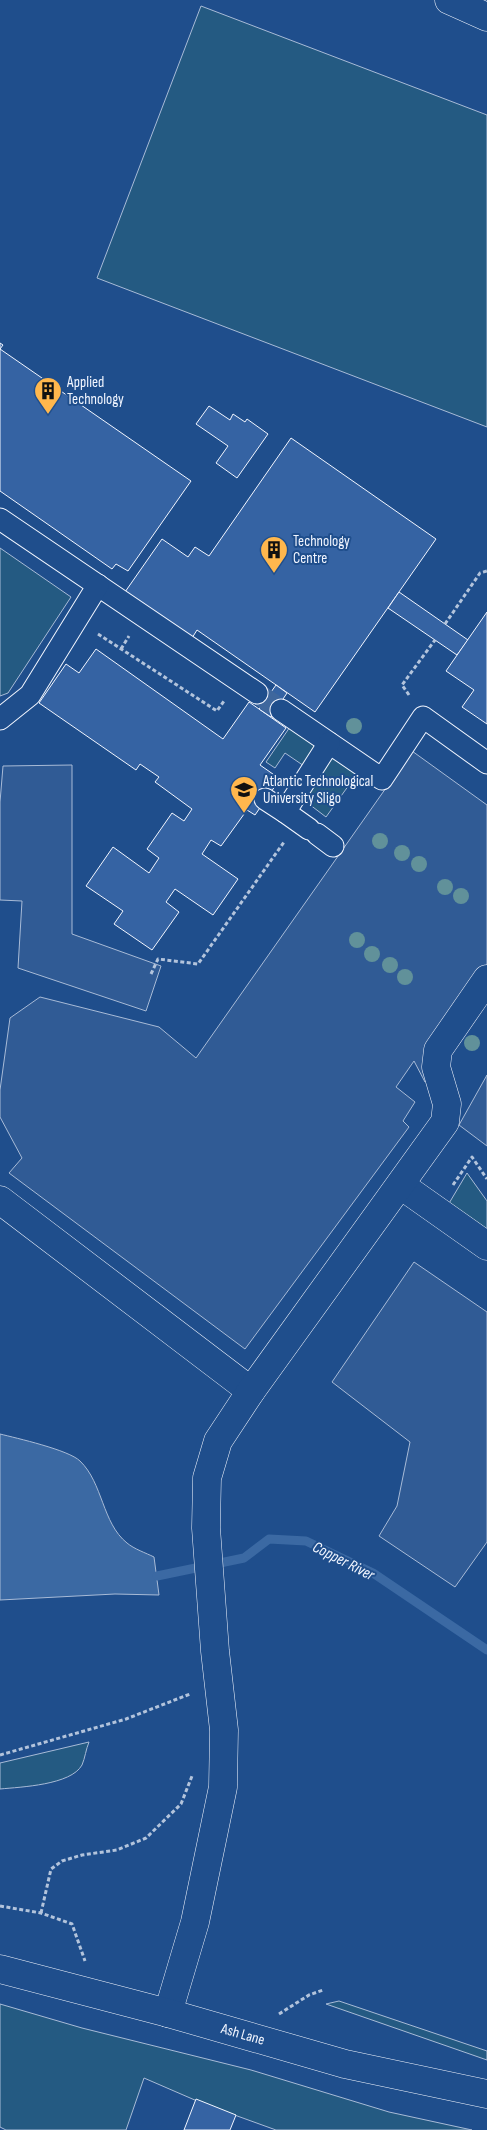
<svg xmlns="http://www.w3.org/2000/svg" width="487" height="2130" viewBox="0 0 487 2130" font-family="'Sofia Sans Condensed',sans-serif">
<rect width="100%" height="100%" fill="#1f4e8c"/>
<g fill="#245a82" stroke="#a8bbd7">
<path d="M201,6L487,115V427L97,278Z"/>
<path d="M0,548L71,597L8,693L0,696Z"/>
<path d="M292,724L323,745L307,768L285,753L275,768L266,762Z"/>
<path d="M333,753L359,771L326,817L301,798Z"/>
<path d="M467,1173L487,1201V1230L448,1205Z"/>
<path d="M89,1742C86,1749 85,1758 82,1765C71,1785 21,1787 0,1789V1763Z"/>
<path d="M339,2001L487,2051V2060L326,2004Z"/>
<path d="M0,2004L82,2028L251,2070L389,2112L472,2130H276L204,2104L144,2078L126,2130H6L0,2127Z"/>
</g>
<g fill="#305b95" stroke="#a8bbd7">
<path d="M412,751L487,805V973L425,1082L414,1061L396,1087L415,1102L403,1121L409,1127L245,1349L9,1173L22,1158L0,1117V1090L10,1018L40,997L159,1027L196,1058Z"/>
<path d="M72,765V934L161,966L146,1011L18,968L22,901L0,900V802L3,766Z"/>
<path d="M487,1075V1146L459,1125Z"/>
<path d="M414,1262L487,1312V1542L455,1587L379,1536L397,1506L410,1442L332,1382Z"/>
</g>
<path fill="#3b69a3" stroke="#a8bbd7" d="M0,1434C16,1438 69,1450 80,1461C103,1483 102,1523 127,1543C134,1549 146,1553 154,1557L159,1595L115,1594L0,1600Z"/>
<g fill="none" stroke-linecap="round" stroke-linejoin="round">
<path stroke="#3b69a3" stroke-width="9" d="M157,1576L244,1558L269,1539L306,1541L373,1573L487,1650"/>
</g>
<g fill="#3563a3" stroke="#f2f6ff">
<path d="M0,343L3,345L0,349L191,481L128,571L116,564L112,569L0,491Z"/>
<path d="M209,406L230,420L233,414L245,422L247,419L268,434L237,478L216,463L228,446L196,424Z"/>
<path d="M291,438L436,539L315,712L197,630L192,638L125,592L162,539L188,557L195,547L209,556Z"/>
<path d="M399,592L468,640L457,655L388,608Z"/>
<path d="M487,612V724L462,707L474,690L446,671Z"/>
<path d="M96,649L223,739L249,702L286,728L260,765L280,779L255,815L247,810L221,846L211,840L202,854L238,879L213,915L175,889L166,902L179,912L152,950L114,924L123,911L86,886L113,847L149,873L159,858L147,849L172,813L184,821L192,809L155,782L159,777L140,764L136,770L39,703L66,664L79,673Z"/>
<path d="M276,685L287,693L271,717L259,709Z"/>
<path d="M196,2099L236,2115L230,2130H184Z"/>
</g>
<g fill="none" stroke-linecap="round" stroke-linejoin="round">
<path stroke="#3f679d" stroke-width="21" stroke-dasharray="21 11" stroke-linecap="butt" d="M257,693L281,710"/>
<defs>
<g id="pedestrian">
<path d="M0,519L257,693"/>
<path d="M281,710L382,779L423,717L487,763"/>
<path d="M0,719L30,695L98,585"/>
<path d="M265,799L285,812"/>
<path d="M309,829L285,812L329,743"/>
<path d="M317,834L333,846"/>
</g>
<g id="minor">
<path d="M402,1186L487,1246"/>
<path d="M0,1200L251,1391"/>
<path d="M168,2013L195,1922L223,1787L224,1730L215,1651L206,1528L207,1478L218,1441L251,1391L445,1122L447,1104L436,1067L438,1050L487,979"/>
</g>
<path id="tertiary" d="M449,0L487,17"/>
<path id="trunk" d="M0,1969L168,2013L345,2064L487,2094"/>
</defs>
<use href="#pedestrian" stroke="#f2f6ff" stroke-width="23"/>
<use href="#minor" stroke="#f2f6ff" stroke-width="29"/>
<use href="#tertiary" stroke="#f2f6ff" stroke-width="29"/>
<use href="#trunk" stroke="#f2f6ff" stroke-width="29"/>
<g stroke="#b3c4dc" stroke-width="3" stroke-dasharray="4 2.5" stroke-linecap="butt">
<path d="M445,624L480,573L487,571"/>
<path d="M98,634L217,711L224,701"/>
<path d="M121,649L129,636"/>
<path d="M409,695L402,685L435,640"/>
<path d="M151,974L158,959L198,964L284,842"/>
<path d="M453,1185L472,1157L487,1179"/>
<path d="M0,1755L126,1719L190,1694"/>
<path d="M0,1906L41,1913L72,1924L85,1961"/>
<path d="M41,1913L51,1869L62,1861L82,1855L117,1850L146,1838L181,1804L192,1776"/>
<path d="M279,2014L309,1995L323,1990"/>
</g>
<use href="#pedestrian" stroke="#1f4e8c" stroke-width="21"/>
<use href="#minor" stroke="#1f4e8c" stroke-width="28"/>
<use href="#tertiary" stroke="#1f4e8c" stroke-width="28"/>
<use href="#trunk" stroke="#1f4e8c" stroke-width="28"/>
</g>
<g fill="#61919a">
<circle cx="354" cy="726" r="8"/>
<circle cx="380" cy="841" r="8"/>
<circle cx="402" cy="853" r="8"/>
<circle cx="419" cy="864" r="8"/>
<circle cx="445" cy="887" r="8"/>
<circle cx="461" cy="896" r="8"/>
<circle cx="357" cy="940" r="8"/>
<circle cx="372" cy="954" r="8"/>
<circle cx="390" cy="965" r="8"/>
<circle cx="405" cy="977" r="8"/>
<circle cx="472" cy="1043" r="8"/>
</g>
<defs>
<symbol id="building-pin" viewBox="-11 -11 22 30"><path d="M0 17L-7.5 6A9.5 9.5 0 1 1 7.5 6Z" fill="#ffb74d" stroke="#1f4e8c"/><path d="M-4-6H4V6H1V3H-1V6H-4ZM-2.5-4.3h1.7v1.8h-1.7ZM.8-4.3h1.7v1.8H.8ZM-2.5-1h1.7V.8h-1.7ZM.8-1h1.7V.8H.8Z" fill="#111"/></symbol>
<symbol id="university-pin" viewBox="-11 -11 22 30"><path d="M0 17L-7.5 6A9.5 9.5 0 1 1 7.5 6Z" fill="#ffb74d" stroke="#1f4e8c"/><path d="M0-5L7-2L0 1L-7-2ZM-4 1L0 2.5L4 1V4Q0 6-4 4Z" fill="#111"/></symbol>
</defs>
<g fill-rule="evenodd">
<use href="#building-pin" x="32" y="375" width="32" height="43"/>
<use href="#building-pin" x="258" y="534" width="32" height="43"/>
<use href="#university-pin" x="228" y="774" width="32" height="43"/>
</g>
<g text-anchor="middle" stroke-width="4" stroke-linejoin="round" paint-order="stroke">
<g font-size="15" fill="#f2f6ff" stroke="#1f4e8c" text-anchor="start">
<text x="67" y="387">Applied<tspan x="67" dy="17">Technology</tspan></text>
<text x="293" y="546">Technology<tspan x="293" dy="17">Centre</tspan></text>
<text x="263" y="786">Atlantic Technological<tspan x="263" dy="17">University Sligo</tspan></text>
</g>
<g font-size="15" fill="#f2f6ff" stroke="#1f4e8c">
<text transform="translate(243 2034) rotate(16)" y="5">Ash Lane</text>
</g>
<g font-size="16" font-style="italic" fill="#f2f6ff" stroke="#1f4e8c">
<text transform="translate(344 1560) rotate(27)" y="6">Copper River</text>
</g>
</g>
</svg>
